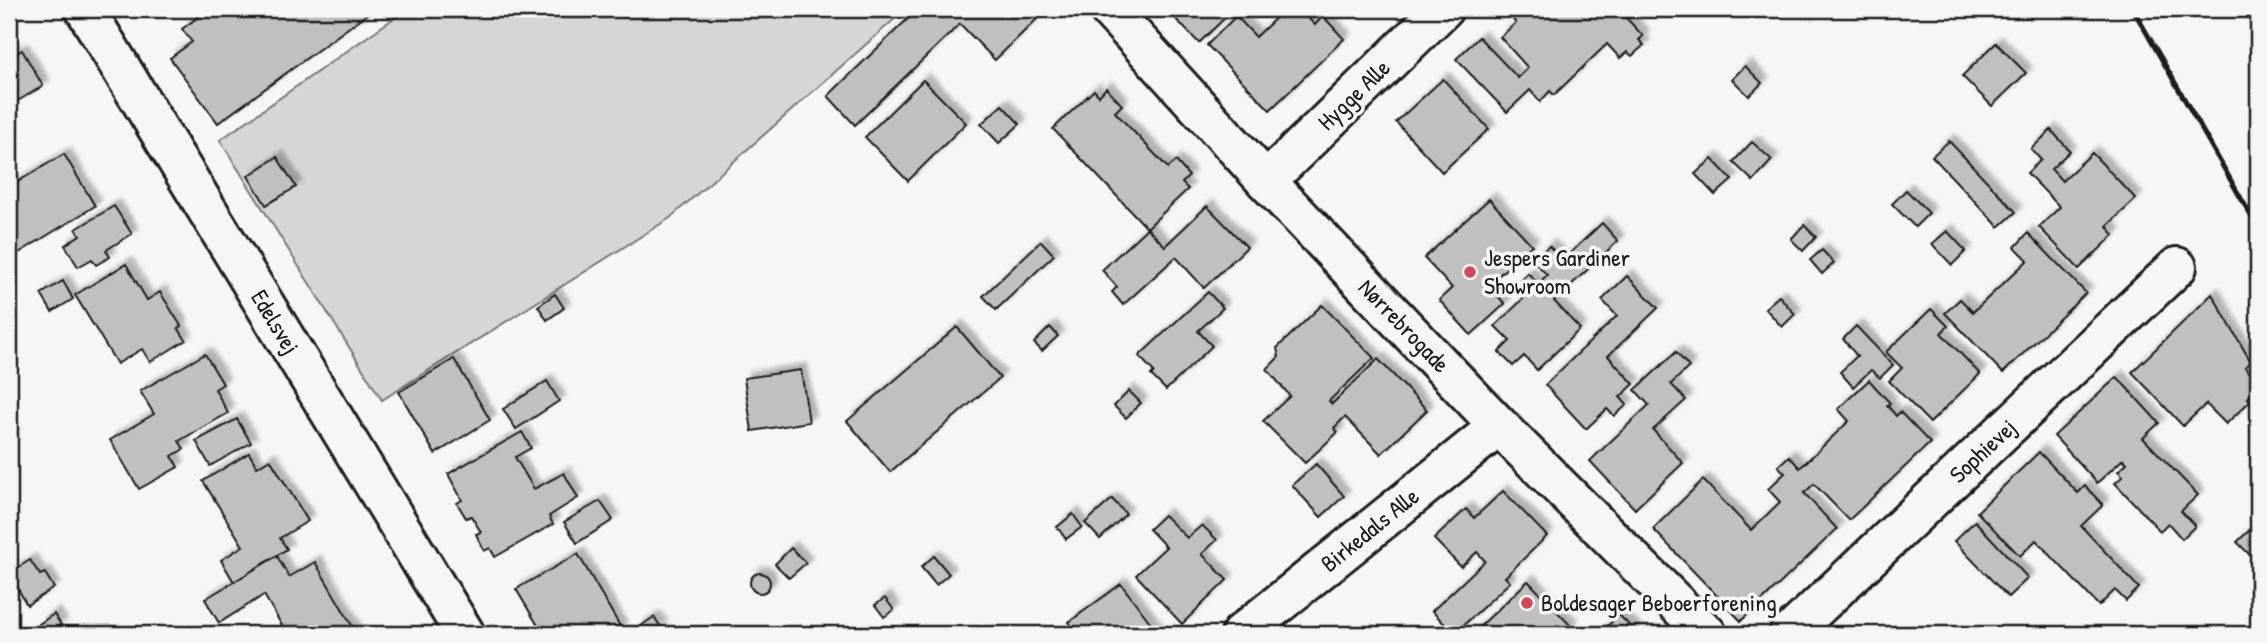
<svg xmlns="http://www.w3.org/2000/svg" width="2267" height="643" viewBox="0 0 2267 643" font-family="'Patrick Hand',sans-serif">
<defs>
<filter id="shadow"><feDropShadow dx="6" dy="-6" stdDeviation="2" flood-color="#0004"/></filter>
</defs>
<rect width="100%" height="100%" fill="#f6f6f2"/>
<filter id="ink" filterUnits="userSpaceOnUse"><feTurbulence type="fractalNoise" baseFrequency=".0143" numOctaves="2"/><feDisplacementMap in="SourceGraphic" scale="14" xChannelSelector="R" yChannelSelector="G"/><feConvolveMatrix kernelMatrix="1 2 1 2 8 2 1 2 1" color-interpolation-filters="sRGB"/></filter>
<g filter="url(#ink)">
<path fill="#d6d6d2" stroke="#797977" stroke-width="2" d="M407,9H906L670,218L382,400L220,140Z"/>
<g fill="#c0c0bd" stroke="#1c1c1c" stroke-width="2" filter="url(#shadow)">
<path d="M209,9H374L218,123L170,58L192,42L182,29Z"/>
<path d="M918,9H1034L1041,15L995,60L960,24L855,125L828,96Z"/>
<path d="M1166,9H1234L1199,43Z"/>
<path d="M1285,9H1299L1315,25L1323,16L1344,39L1270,110L1207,45L1236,16L1256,37Z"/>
<path d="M1518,9H1618L1643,36L1639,40L1644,45L1632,56L1627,52L1620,58L1607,44L1554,95L1550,91L1540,102L1530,90L1507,112L1456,59L1479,37L1518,78L1528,68L1500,37L1516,23L1510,16Z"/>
<path d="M1996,43L2026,73L1992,106L1962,76Z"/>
<path d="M9,47L13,55L22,50L43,86L9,106Z"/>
<path d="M1745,66L1762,83L1749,96L1732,79Z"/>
<path d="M1443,79L1489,129L1442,172L1396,122Z"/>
<path d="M923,80L966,123L908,181L865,137Z"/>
<path d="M1106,88L1122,105L1115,112L1168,168L1176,161L1189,176L1182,183L1188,189L1147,228L1053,129L1094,90L1099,96Z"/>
<path d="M1002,105L1020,124L999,143L981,124Z"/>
<path d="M2051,130L2070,151L2051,169L2062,181L2092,153L2136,199L2107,226L2114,235L2079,269L2039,227L2060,207L2027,173L2041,160L2031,149Z"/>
<path d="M1949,141L2016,212L1999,227L1932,156Z"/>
<path d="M1752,142L1772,160L1753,181L1733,162Z"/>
<path d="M64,154L95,206L9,259V187Z"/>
<path d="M277,157L296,187L266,205L248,176Z"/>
<path d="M1712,159L1732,180L1715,195L1695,174Z"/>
<path d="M1906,190L1929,213L1915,227L1892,204Z"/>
<path d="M1489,199L1532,245L1488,285L1505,304L1471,335L1439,300L1452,288L1424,258Z"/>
<path d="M114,206L132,234L106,250L110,257L96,265L92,259L78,267L65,245L80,235L76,229Z"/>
<path d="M1207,206L1247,247L1204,288L1176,257L1123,305L1112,292L1117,287L1102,270L1147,228L1165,246Z"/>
<path d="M1602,223L1618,241L1554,301L1580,329L1537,370L1524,356L1513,366L1499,352L1510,341L1495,326L1525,297L1515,286L1528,273L1538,284L1547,275L1533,260L1549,246L1563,260Z"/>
<path d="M1804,225L1816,237L1803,251L1791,239Z"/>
<path d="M1947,231L1966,251L1952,265L1932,244Z"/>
<path d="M2028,233L2086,293L2003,373L1945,313L1960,299L1973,312L2028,260L2015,247Z"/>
<path d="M1041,241L1054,255L996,310L983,296Z"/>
<path d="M1822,250L1834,263L1822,274L1810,260Z"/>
<path d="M126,264L147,300L160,292L181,326L178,328L186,340L150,362L142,349L117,364L75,295Z"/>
<path d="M1627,276L1658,308L1608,356L1634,384L1620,397L1627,405L1614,416L1607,409L1586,429L1545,385L1617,316L1602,300Z"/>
<path d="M63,281L73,299L52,312L41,294Z"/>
<path d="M1208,292L1223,308L1198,331L1212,346L1166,390L1151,375L1154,372L1139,356Z"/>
<path d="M555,294L564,308L547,320L538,306Z"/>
<path d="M2212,294L2251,362L2245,367L2258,381V388L2248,398L2250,401L2226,424L2206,404L2183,426L2132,372Z"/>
<path d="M1779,296L1795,314L1782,327L1765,308Z"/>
<path d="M1322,305L1374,358L1329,401L1332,404L1378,359L1427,410L1381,454L1345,417L1334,428L1338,432L1305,463L1263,421L1290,396L1267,369L1279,357L1277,348Z"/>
<path d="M1931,309L1948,326L1941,333L1980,374L1930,423L1889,381L1902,368L1886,352Z"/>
<path d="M1856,326L1893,365L1880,378L1871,370L1853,387L1840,372L1857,356L1843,339Z"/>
<path d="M957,327L1000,378L890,472L847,421Z"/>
<path d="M1050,327L1058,336L1042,351L1034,343Z"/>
<path d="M1676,352L1689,367L1671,384L1686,400L1653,430L1683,463L1635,509L1590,461L1649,405L1635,390Z"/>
<path d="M205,354L223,384L215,389L228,413L179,441L184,449L172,456L178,467L139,489L110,440L154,414L140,391Z"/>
<path d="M454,359L490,420L435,454L399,392Z"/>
<path d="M801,370L809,422L752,431L744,378Z"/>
<path d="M2117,377L2159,423L2143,438L2198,495L2181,511L2195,526L2182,539L2168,523L2160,531L2115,483L2123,476L2118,471L2127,463L2123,459L2097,483L2054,436Z"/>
<path d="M1869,380L1890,403L1887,405L1896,416L1900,412L1930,443L1849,520L1814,484L1804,493L1837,529L1741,621L1653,529L1703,480L1751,530L1780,502L1768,489L1785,473L1778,466L1789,456L1800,468L1849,421L1838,409Z"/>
<path d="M547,381L559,401L516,429L503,409Z"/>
<path d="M1129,391L1141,403L1126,418L1114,406Z"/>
<path d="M237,419L251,443L210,466L196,441Z"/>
<path d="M522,432L531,448L515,457L534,489L564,473L578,498L549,516L553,524L495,557L490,548L484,551L476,534L481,532L471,516L466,518L457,503L462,500L448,474Z"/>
<path d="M2039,452L2078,493L2085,486L2103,505L2081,526L2139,588L2126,601L2115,590L2099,606L2036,540L2020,556L1977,512Z"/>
<path d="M249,453L257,467L270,459L308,521L280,538L287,549L234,582L221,560L243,546L203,481Z"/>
<path d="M1316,464L1344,496L1321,517L1292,485Z"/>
<path d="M1503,491L1547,536L1505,577L1510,582L1454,634L1432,611L1485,561L1477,552L1461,567L1434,539L1466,509L1474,518Z"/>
<path d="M1112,499L1126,514L1100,539L1085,523Z"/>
<path d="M600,501L613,520L577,543L564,522Z"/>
<path d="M1073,514L1082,527L1066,539L1057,527Z"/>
<path d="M1164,515L1187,538L1202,525L1217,540L1202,554L1227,580L1182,624L1136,575L1166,547L1149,529Z"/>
<path d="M1975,521L2028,578L2008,597L1954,541Z"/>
<path d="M2256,524L2258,527V563L2237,542Z"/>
<path d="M791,548L806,563L789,578L775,564Z"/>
<path d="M578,554L621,628L611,634H543L516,589Z"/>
<path d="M277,556L289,577L315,562L357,634H287L264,595L219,623L205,599Z"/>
<path d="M934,556L949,574L936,585L921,567Z"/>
<path d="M30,560L40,575L45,573L54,588L27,605L9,573Z"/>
<circle cx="760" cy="583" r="10"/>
<path d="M1528,581L1571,626L1562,634H1472Z"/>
<path d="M1121,584L1159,634H1078L1069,622Z"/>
<path d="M885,598L894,610L884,617L875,605Z"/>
<path d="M54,614L61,625L46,634L39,624Z"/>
<path d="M1619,615L1638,634H1599Z"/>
<path d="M654,617L661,627L650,634H643L639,627Z"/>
</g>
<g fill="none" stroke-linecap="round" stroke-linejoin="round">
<defs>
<g id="street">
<path d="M85,9L465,634"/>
<path d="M1266,181L1443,9"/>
<path d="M1241,634L1499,426"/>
<path d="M1789,634L2177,267"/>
</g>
<path id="secondary" d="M1109,9L1266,181L1499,426L1707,634"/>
</defs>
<use href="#street" stroke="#1c1c1c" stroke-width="44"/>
<use href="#secondary" stroke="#1c1c1c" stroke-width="44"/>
<use href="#street" stroke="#f6f6f2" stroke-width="38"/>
<use href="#secondary" stroke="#f6f6f2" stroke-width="38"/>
<path stroke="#1c1c1c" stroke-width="5" d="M2133,9L2258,228"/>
</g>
</g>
<g fill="#d1495b" stroke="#f6f6f2" stroke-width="2.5">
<circle cx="1470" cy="272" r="7"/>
<circle cx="1527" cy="603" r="7"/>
</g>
<g text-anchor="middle" stroke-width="7" stroke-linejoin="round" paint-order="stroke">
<g font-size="24" fill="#1c1c1c" stroke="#f6f6f2">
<text transform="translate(1354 95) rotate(-44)" y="8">Hygge Alle</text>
<text transform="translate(275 322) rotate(59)" y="8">Edelsvej</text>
<text transform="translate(1404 326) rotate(46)" y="8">Nørrebrogade</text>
<text transform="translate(1983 451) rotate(-43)" y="8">Sophievej</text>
<text transform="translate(1370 530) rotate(-39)" y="8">Birkedals Alle</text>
</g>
<g font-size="24" fill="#1c1c1c" stroke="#f6f6f2" text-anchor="start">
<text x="1484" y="266">Jespers Gardiner<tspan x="1484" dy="28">Showroom</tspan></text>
<text x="1541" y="611">Boldesager Beboerforening</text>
</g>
</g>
<rect width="2267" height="643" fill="none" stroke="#f6f6f2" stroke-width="35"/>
<rect x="18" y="18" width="2232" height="608" fill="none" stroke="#1c1c1c" stroke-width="2.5" filter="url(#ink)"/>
</svg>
